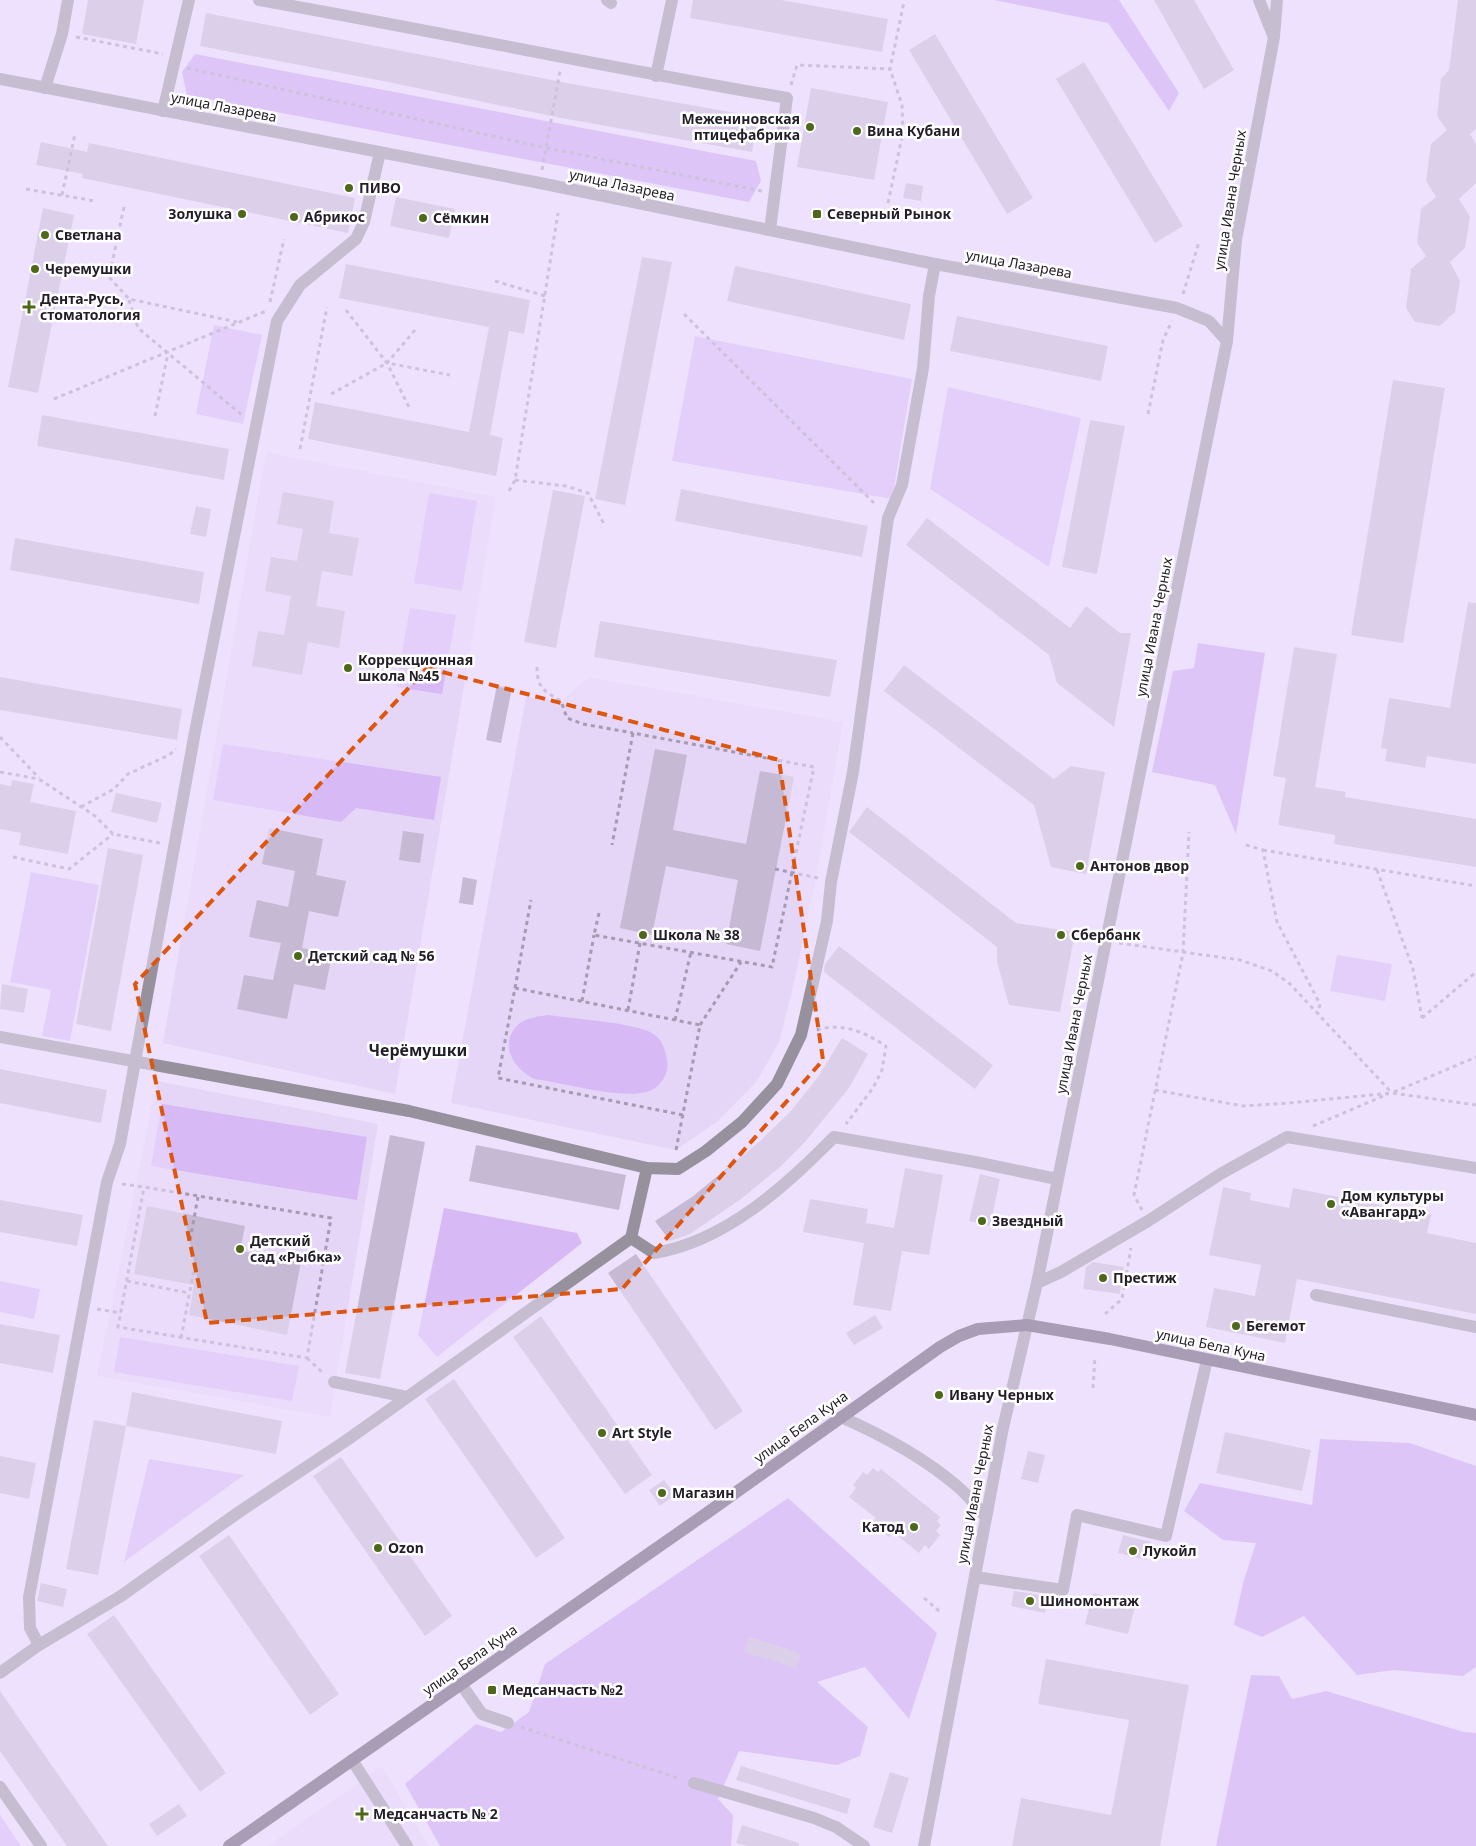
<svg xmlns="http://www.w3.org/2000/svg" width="1476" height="1846" viewBox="0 0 1476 1846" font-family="'Noto Sans',sans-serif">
<rect width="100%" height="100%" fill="#eee1fd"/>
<g fill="#e5d5f7">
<path d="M266,452L496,497L395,1094L163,1043Z"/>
<path d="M589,677L843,722L816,878L792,992L779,1042L757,1081L718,1121L676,1150L451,1103L526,697L561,701Z"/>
<path d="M157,1081L378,1124L330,1417L97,1376Z"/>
<path d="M382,1766L429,1846H268Z"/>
</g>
<g fill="#d6b9f5">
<path d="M214,325L262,335L243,424L196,414Z"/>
<path d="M695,336L912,379L892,499L672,461Z"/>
<path d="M948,387L1081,418L1049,567L930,489Z"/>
<path d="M429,493L477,501L462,591L414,583Z"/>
<path d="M410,608L456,615L442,694L396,687Z"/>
<path d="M223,744L441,777L434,820L356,808L341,822L213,800Z"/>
<path d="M31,872L99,885L70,1041L42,1036L51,990L10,982Z"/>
<path d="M1337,955L1392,964L1385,1001L1330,991Z"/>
<path d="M548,1015C575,1019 627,1022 650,1032C662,1038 665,1049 667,1060C670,1074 659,1089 646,1092C621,1099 563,1083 535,1079C517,1071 499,1048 515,1028C522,1018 537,1017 548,1015Z"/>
<path d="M162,1104L367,1137L357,1200L151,1166Z"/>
<path d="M444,1208L577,1233L582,1243L437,1357L418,1335Z"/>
<path d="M0,1281L40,1289L34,1319L0,1312Z"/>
<path d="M120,1337L299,1366L292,1401L114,1372Z"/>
<path d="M149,1459L244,1475L124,1562Z"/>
<path d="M0,1815L21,1846H0Z"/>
</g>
<g fill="#c9a3f1">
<path d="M994,0H1119L1179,93L1169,111L1108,23Z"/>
<path d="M195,54L756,161L761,181L749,202L187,95L182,72Z"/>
<path d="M1198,643L1265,653L1236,834L1215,785L1152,772L1173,671L1194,668Z"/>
<path d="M1320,1439L1410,1443L1476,1466V1667L1463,1676L1394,1670L1357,1675L1304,1616L1262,1637L1234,1625L1243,1583L1256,1543L1223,1540L1184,1511L1200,1483L1312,1505Z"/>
<path d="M788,1498L937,1633L909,1719L865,1667L817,1682L868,1727L860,1756L837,1765L739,1751L718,1799L733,1815L731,1846H440L405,1784L476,1724L501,1732L529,1712L545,1664Z"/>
<path d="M1251,1675L1279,1676L1292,1699L1326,1691L1464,1732L1476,1733V1846H1216Z"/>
</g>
<g fill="#c5b9d3">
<path d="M88,0H144L136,44L82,34Z"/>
<path d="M693,0H781L888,19L882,52L690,18Z"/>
<path d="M1154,0H1194L1234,70L1204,89Z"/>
<path d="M1458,0H1476V129L1470,134L1476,144V183L1459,199L1470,217L1465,248L1450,262L1460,281L1455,312L1440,326L1415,322L1406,308L1411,269L1426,256L1417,243L1421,209L1436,197L1426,181L1431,144L1447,130L1437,116L1441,79L1449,70Z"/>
<path d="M206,13L567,83L758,117L752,152L561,118L388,82L200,46Z"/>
<path d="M935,34L1033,198L1007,214L909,50Z"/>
<path d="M1084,62L1183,226L1155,243L1056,79Z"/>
<path d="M811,88L888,102L874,180L797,167Z"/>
<path d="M41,142L87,152L89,143L355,198L348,233L82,178L83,174L36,165Z"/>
<path d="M906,183L923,186L921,201L903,198Z"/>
<path d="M396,197L455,209L449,238L390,226Z"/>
<path d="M43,208L74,215L38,393L8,387Z"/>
<path d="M642,257L672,262L625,505L595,499Z"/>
<path d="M346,264L530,300L524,334L509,331L490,435L503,438L496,476L308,439L315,402L469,432L489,327L339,298Z"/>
<path d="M735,266L911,304L904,340L727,301Z"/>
<path d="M957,316L1108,346L1101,381L950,351Z"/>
<path d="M1393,380L1445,388L1403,643L1351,635Z"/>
<path d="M42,415L229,449L224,480L37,446Z"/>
<path d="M1090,420L1125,426L1097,574L1062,567Z"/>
<path d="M681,489L868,526L862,557L675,521Z"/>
<path d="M553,490L585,496L556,648L524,642Z"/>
<path d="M283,492L334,501L329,533L359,538L352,576L322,571L316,606L345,611L339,648L308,642L302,675L252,666L258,631L284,635L291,596L265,591L271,557L297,561L303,529L277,524Z"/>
<path d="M196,506L211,509L206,537L190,534Z"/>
<path d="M927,518L1070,628L1086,606L1120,633H1131L1114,727L1057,683L1049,655L906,545Z"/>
<path d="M15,538L204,572L199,604L10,570Z"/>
<path d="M1468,602L1476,603V764L1427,756L1425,768L1385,761L1387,749L1381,748L1389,698L1450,708Z"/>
<path d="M600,621L837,660L830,697L594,657Z"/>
<path d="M1294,647L1337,654L1315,787L1346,792L1345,797L1476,819V867L1334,844L1335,835L1278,825L1286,778L1273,776Z"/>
<path d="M904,665L1054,779L1071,766L1105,772L1086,874L1051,867L1034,805L884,691Z"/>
<path d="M0,677L182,709L177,740L0,710Z"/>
<path d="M497,685L512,688L501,743L486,740Z"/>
<path d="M655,749L687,755L673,830L746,844L760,771L794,777L760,951L726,944L738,880L666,866L652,935L620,928Z"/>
<path d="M12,780L34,784L30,802L76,811L68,854L19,845L21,833L0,829V784L11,786Z"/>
<path d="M116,793L162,803L157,823L111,812Z"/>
<path d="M867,807L1016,923L1075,932L1060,1012L1009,1005L997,962V947L849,832Z"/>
<path d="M269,828L323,839L316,875L346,881L338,917L309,911L302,948L332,954L325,990L294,984L287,1019L237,1009L244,975L273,980L281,943L249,937L257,900L288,907L295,871L262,864Z"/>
<path d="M403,831L424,834L420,863L399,860Z"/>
<path d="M108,848L143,855L111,1031L76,1024Z"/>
<path d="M463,877L477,880L473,905L459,903Z"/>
<path d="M839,946L993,1065L975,1089L824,972L825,964Z"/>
<path d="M2,984L28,989L24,1013L0,1009Z"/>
<path d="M842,1038L868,1054L849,1088L805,1142L780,1167L741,1199L690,1234L670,1241L655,1221L692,1197L759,1142L790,1112L818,1077Z"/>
<path d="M0,1069L107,1090L101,1123L0,1103Z"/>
<path d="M390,1135L425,1142L380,1379L345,1373Z"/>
<path d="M476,1145L626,1175L619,1210L469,1181Z"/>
<path d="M905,1168L943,1175L929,1255L902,1251L891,1311L853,1305L864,1243L803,1232L810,1199L868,1209L866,1223L894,1228Z"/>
<path d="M980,1174L1000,1179L990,1226L969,1221Z"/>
<path d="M1223,1187L1251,1193L1250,1200L1289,1208L1293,1188L1431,1215L1427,1233L1476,1243V1314L1297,1279L1285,1343L1206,1327L1214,1288L1255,1296L1261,1265L1209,1255Z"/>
<path d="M0,1200L83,1215L77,1246L0,1232Z"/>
<path d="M147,1206L245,1226L240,1251L301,1262L287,1335L189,1315L194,1285L134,1274Z"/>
<path d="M636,1254L743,1411L715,1430L608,1273Z"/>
<path d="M1093,1262L1124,1267L1120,1294L1083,1289L1086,1267Z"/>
<path d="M875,1315L883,1328L854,1345L846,1333Z"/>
<path d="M541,1316L652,1475L625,1494L513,1337Z"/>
<path d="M0,1324L60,1335L53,1373L0,1363Z"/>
<path d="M454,1379L565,1538L536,1558L425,1399Z"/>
<path d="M132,1392L282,1421L276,1454L126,1426Z"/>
<path d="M94,1420L126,1426L98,1575L66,1569Z"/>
<path d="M1225,1432L1311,1450L1302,1491L1216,1473Z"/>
<path d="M1028,1451L1045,1455L1038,1483L1021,1479Z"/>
<path d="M0,1456L36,1463L29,1499L0,1493Z"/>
<path d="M341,1457L452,1616L425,1636L313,1476Z"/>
<path d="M873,1468L878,1472L881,1469L940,1517L937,1521L941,1525L936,1531L940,1535L929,1549L925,1545L919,1553L893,1532L889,1537L871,1523L876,1518L849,1497L856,1488L853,1485L863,1472L867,1475Z"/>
<path d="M664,1480L675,1495L660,1506L649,1490Z"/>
<path d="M229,1535L339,1694L310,1715L199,1556Z"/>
<path d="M1123,1535L1151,1542L1146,1560L1118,1553Z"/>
<path d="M41,1583L67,1589L63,1607L37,1601Z"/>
<path d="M1014,1591L1048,1596L1045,1613L1011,1606Z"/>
<path d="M1093,1593L1136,1603L1128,1634L1085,1624Z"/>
<path d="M114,1615L226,1773L200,1792L87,1634Z"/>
<path d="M749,1637L801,1653L796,1668L744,1652Z"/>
<path d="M1046,1659L1189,1685L1160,1846H1012L1021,1798L1111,1815L1129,1720L1038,1704Z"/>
<path d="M0,1691L108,1846H67L0,1751Z"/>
<path d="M741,1766L851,1799L847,1814L736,1780Z"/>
<path d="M890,1772L909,1778L892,1833L873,1827Z"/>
<path d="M179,1804L187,1816L157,1836L149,1824Z"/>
<path d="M742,1825L799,1843V1846H747L736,1843Z"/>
</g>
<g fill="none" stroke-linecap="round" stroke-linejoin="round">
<g stroke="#a59bb1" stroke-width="3" stroke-dasharray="4 4" stroke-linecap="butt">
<path d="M76,37L163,54"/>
<path d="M187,68L547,148L762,191"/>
<path d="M791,85L797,65L890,69L904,2"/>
<path d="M542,170L560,71"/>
<path d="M26,189L95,201"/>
<path d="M62,195L75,134"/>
<path d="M888,203L903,132L902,105L890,69"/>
<path d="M124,207L109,277L129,299L237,322"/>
<path d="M495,281L545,296"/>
<path d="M1183,294L1199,242"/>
<path d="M129,300L138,328L243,416"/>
<path d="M270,302L284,239"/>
<path d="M346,310L387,363L410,409"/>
<path d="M684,314L877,506"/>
<path d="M415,330L387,363L450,375"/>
<path d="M331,394L387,363"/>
<path d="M54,399L266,311"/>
<path d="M1148,414L1163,340L1172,321"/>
<path d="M155,416L168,353"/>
<path d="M300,449L327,307"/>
<path d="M515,480L566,486L588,493L605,526"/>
<path d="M509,491L515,480L558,213"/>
<path d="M537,667C537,688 544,691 561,701L567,718L583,724L633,733"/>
<path d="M0,737L39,778"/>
<path d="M0,772L39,779L95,816L113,834L160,843"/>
<path d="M81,807L114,789L128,774L169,755L176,749"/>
<path d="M1246,845L1263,850L1277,922L1320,1004L1318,1014"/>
<path d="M1263,850L1476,886"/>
<path d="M13,857L69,869L113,834"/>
<path d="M775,869L818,878"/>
<path d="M1377,870L1413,969L1422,1018"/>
<path d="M599,913L594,935L772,967L814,767L633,733L612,845"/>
<path d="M1119,943L1240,960L1272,971L1290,984L1392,1093"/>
<path d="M515,988L531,900"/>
<path d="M582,1001L594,935"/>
<path d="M628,1010L640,943"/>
<path d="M1422,1018L1476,972"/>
<path d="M675,1020L691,952"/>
<path d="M700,1025L741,962"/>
<path d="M817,1030C843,1022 864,1032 886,1046L882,1070L873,1088L846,1124"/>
<path d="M1155,1090L1243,1106L1289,1103L1392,1093L1476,1105"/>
<path d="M1394,1092L1476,1057"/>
<path d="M1313,1126L1388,1094"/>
<path d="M676,1150L700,1025L515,988L498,1078L683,1115"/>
<path d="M122,1184L144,1187L331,1218L307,1358L118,1327L144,1187"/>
<path d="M1142,1210L1134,1195L1183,953L1189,832"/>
<path d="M190,1240L198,1197"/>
<path d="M127,1281L189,1293"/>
<path d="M97,1309L121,1313"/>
<path d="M1105,1314L1122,1299L1131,1248"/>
<path d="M181,1338L196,1259"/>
<path d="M307,1358L323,1373"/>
<path d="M1093,1388L1095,1356"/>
<path d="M924,1598L939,1611"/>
<path d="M521,1727L681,1779"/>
</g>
<g stroke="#96919c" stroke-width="12">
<path d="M259,0C435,31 610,68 787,98L770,230"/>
<path d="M607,0L611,3"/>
<path d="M1259,0L1273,35"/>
<path d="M656,76L672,0"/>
<path d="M0,79L540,183L935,264L1177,308L1209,321L1227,341"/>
<path d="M45,88L62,34L68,0"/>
<path d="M163,111L189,0"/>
<path d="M0,1037L409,1111L647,1168L678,1169L706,1151L742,1122L777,1084L801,1035L827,921L831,882L853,772L888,518L902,485L923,368L929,296L935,264"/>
<path d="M631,1238L654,1253C724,1242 785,1187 834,1137L975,1162L1057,1179"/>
<path d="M1037,1283L1061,1272L1148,1221L1222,1173L1287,1137L1476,1168"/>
<path d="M1316,1295L1476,1327"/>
<path d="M334,1382L407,1397"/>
<path d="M841,1417C882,1435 923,1457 957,1486C968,1495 977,1507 986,1517"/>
<path d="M975,1577L1063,1590L1077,1515L1166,1536L1207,1360"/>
<path d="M39,1645L121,1596L239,1512L347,1440L631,1238L647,1168"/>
<path d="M0,1673L39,1645L30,1628L29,1597L107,1182L120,1144L195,732L277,321L300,285L356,239L364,222L380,152"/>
<path d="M461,1684L482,1714L508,1723"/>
<path d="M352,1760L407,1846"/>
<path d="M694,1783L814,1818L836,1827L864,1846"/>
<path d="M0,1787L41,1846"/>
<path d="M924,1846L1003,1428L1037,1283L1227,341L1236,240L1274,37L1277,0"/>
</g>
<path stroke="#544b5e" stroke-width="12" d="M229,1846L707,1513L940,1347L959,1336L978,1329L1027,1325L1110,1339L1476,1415"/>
</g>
<path d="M0 0H1476V1846H0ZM427,668L779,760L823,1060L622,1289L207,1323L135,984Z" fill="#eee1fd" fill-opacity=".55" fill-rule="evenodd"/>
<path fill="none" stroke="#de560d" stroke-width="4" stroke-dasharray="10 6" stroke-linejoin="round" d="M427,668L779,760L823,1060L622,1289L207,1323L135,984Z"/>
<g fill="#4d6819" stroke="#fff" stroke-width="2">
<circle cx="810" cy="127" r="5"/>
<circle cx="857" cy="131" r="5"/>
<circle cx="349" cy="188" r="5"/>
<circle cx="242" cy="214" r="5"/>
<rect x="812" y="209" width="10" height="10" rx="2.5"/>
<circle cx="294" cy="217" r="5"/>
<circle cx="423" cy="218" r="5"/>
<circle cx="45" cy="235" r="5"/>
<circle cx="35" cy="269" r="5"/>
<path d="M26.5 299.5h5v5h5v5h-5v5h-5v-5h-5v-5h5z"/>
<circle cx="348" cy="668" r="5"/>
<circle cx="1080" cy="866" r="5"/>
<circle cx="643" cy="935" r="5"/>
<circle cx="1061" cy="935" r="5"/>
<circle cx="298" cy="956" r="5"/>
<circle cx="1331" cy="1204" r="5"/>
<circle cx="982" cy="1221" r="5"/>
<circle cx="240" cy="1249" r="5"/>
<circle cx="1103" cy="1278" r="5"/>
<circle cx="1236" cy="1326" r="5"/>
<circle cx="939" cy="1395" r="5"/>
<circle cx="602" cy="1433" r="5"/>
<circle cx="662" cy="1493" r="5"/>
<circle cx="914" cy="1527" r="5"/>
<circle cx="378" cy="1548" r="5"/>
<circle cx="1133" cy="1551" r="5"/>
<circle cx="1030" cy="1601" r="5"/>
<rect x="487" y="1685" width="10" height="10" rx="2.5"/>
<path d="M359.5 1806.5h5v5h5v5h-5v5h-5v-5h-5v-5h5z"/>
</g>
<g text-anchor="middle" stroke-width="5" stroke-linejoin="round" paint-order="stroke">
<g font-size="14" fill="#231e28" stroke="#fff">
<text transform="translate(224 107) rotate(11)" y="5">улица Лазарева</text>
<text transform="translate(622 185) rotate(12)" y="5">улица Лазарева</text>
<text transform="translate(1230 200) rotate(-81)" y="5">улица Ивана Черных</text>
<text transform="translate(1019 264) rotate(10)" y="5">улица Лазарева</text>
<text transform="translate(1154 627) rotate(-79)" y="5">улица Ивана Черных</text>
<text transform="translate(1074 1024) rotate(-79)" y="5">улица Ивана Черных</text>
<text transform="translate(1211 1345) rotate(12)" y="5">улица Бела Куна</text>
<text transform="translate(801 1427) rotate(-36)" y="5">улица Бела Куна</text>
<text transform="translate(975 1494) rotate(-79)" y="5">улица Ивана Черных</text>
<text transform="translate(470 1660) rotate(-35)" y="5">улица Бела Куна</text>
</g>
<g font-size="14" font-weight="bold" fill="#231e28" stroke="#fff" text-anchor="start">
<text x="800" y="124" text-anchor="end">Межениновская<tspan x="800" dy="16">птицефабрика</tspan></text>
<text x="867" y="136">Вина Кубани</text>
<text x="359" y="193">ПИВО</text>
<text x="232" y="219" text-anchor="end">Золушка</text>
<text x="827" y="219">Северный Рынок</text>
<text x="304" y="222">Абрикос</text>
<text x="433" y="223">Сёмкин</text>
<text x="55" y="240">Светлана</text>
<text x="45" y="274">Черемушки</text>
<text x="40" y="304">Дента-Русь,<tspan x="40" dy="16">стоматология</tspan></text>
<text x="358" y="665">Коррекционная<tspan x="358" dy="16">школа №45</tspan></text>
<text x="1090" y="871">Антонов двор</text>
<text x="653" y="940">Школа № 38</text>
<text x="1071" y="940">Сбербанк</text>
<text x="308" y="961">Детский сад № 56</text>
<text x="1341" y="1201">Дом культуры<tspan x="1341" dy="16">«Авангард»</tspan></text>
<text x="992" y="1226">Звездный</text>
<text x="250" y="1246">Детский<tspan x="250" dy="16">сад «Рыбка»</tspan></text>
<text x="1113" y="1283">Престиж</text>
<text x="1246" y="1331">Бегемот</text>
<text x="949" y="1400">Ивану Черных</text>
<text x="612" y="1438">Art Style</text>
<text x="672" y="1498">Магазин</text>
<text x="904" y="1532" text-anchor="end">Катод</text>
<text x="388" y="1553">Ozon</text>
<text x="1143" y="1556">Лукойл</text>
<text x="1040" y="1606">Шиномонтаж</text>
<text x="502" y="1695">Медсанчасть №2</text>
<text x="373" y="1819">Медсанчасть № 2</text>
</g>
<g font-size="16" font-weight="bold" fill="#231e28" stroke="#fff">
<text x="418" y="1056">Черёмушки</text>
</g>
</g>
</svg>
